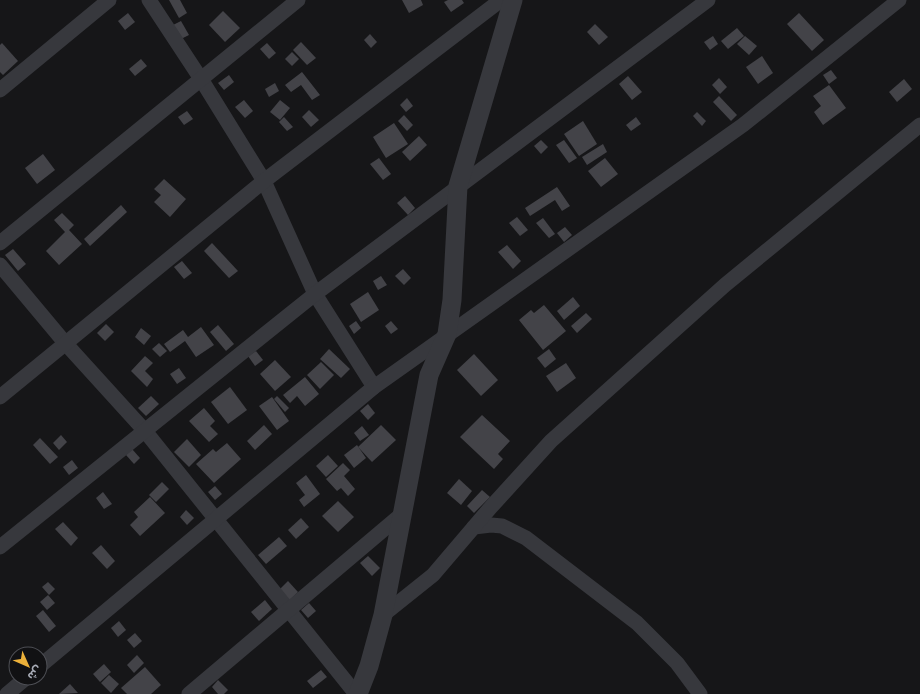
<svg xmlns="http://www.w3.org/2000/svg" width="920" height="694" viewBox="0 0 920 694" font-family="'Alegreya Sans','Noto Sans Arabic',sans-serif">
<rect width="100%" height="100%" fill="#161618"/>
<g fill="#434348">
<path d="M169,0H180L187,13L179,18Z"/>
<path d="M402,0H421L423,5L409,13Z"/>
<path d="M448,0H462L464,3L451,12L444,2Z"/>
<path d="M223,11L240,28L225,42L209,25Z"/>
<path d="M128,13L135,22L125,30L118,21Z"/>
<path d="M799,13L824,40L812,51L787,24Z"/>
<path d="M181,21L189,35L179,40L171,26Z"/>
<path d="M595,24L608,37L599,45L587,32Z"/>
<path d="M737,28L744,36L728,49L721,41Z"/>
<path d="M370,34L377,42L371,48L364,40Z"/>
<path d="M713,36L718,44L710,50L704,42Z"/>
<path d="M745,36L757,46L749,55L737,44Z"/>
<path d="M301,42L316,58L307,65L293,50Z"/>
<path d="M2,43L18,61L3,75L0,72V45Z"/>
<path d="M267,43L276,53L269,59L260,49Z"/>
<path d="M292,52L299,59L292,66L285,59Z"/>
<path d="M762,56L773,73L758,84L746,67Z"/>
<path d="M141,59L147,66L135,76L129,69Z"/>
<path d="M831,70L837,78L829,84L823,75Z"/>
<path d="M302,72L320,95L312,100L301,85L291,92L285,85Z"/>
<path d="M229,75L234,82L224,90L218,83Z"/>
<path d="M628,76L642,92L632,100L619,84Z"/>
<path d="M719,78L727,87L720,94L712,85Z"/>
<path d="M904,79L912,89L897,102L889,92Z"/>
<path d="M275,83L279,91L269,97L265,89Z"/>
<path d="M829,85L846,108L823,125L814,112L821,106L813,96Z"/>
<path d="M719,96L737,115L731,121L713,102Z"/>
<path d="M407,98L413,106L406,112L400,105Z"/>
<path d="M244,100L253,111L245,118L235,107Z"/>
<path d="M280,100L290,108L280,120L270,112Z"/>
<path d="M309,110L319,120L311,127L302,117Z"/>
<path d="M187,111L193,119L184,125L178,117Z"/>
<path d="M697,112L706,121L702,126L693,116Z"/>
<path d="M404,115L413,125L407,131L398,121Z"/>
<path d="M284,117L293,127L287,131L279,122Z"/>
<path d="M636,117L641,124L631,131L626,125Z"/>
<path d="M583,121L597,144L579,156L564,134Z"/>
<path d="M394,123L408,144L386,158L373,137Z"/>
<path d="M419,136L427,145L410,161L402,152Z"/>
<path d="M541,140L548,147L541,154L534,146Z"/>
<path d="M564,140L577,158L569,163L556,145Z"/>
<path d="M603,144L607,152L587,165L582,157Z"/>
<path d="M43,154L55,170L37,184L25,168Z"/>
<path d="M379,158L391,174L383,180L370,164Z"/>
<path d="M605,158L618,174L601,187L588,171Z"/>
<path d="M164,179L186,199L170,217L154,202L161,195L154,189Z"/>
<path d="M557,187L570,206L562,211L555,200L530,216L525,208Z"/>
<path d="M405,196L415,208L408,215L397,203Z"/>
<path d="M121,205L127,212L90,246L84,239Z"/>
<path d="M62,213L74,225L69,230L82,244L59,265L46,251L65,232L54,220Z"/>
<path d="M517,217L528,230L520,236L509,223Z"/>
<path d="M543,218L555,234L549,238L536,223Z"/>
<path d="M565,227L572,235L564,242L557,233Z"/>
<path d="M212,243L238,271L229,278L204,251Z"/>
<path d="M507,245L521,261L513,269L498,252Z"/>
<path d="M13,249L26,264L18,271L5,255Z"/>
<path d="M182,261L192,273L184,279L174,267Z"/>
<path d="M403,269L411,278L404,285L395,276Z"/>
<path d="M381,276L387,285L378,290L373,281Z"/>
<path d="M368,292L379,310L361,322L350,304Z"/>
<path d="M573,297L580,306L564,320L557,311Z"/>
<path d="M544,305L566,331L543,350L519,320L531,310L534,313Z"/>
<path d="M586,313L592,319L577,333L571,326Z"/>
<path d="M356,321L361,328L354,334L349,326Z"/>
<path d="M391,321L398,329L391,334L385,326Z"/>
<path d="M106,324L114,332L105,341L97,333Z"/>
<path d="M218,325L234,344L226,351L210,332Z"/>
<path d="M201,327L214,345L196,357L185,341L170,352L164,344L183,330L188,337Z"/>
<path d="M141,328L151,336L144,345L135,337Z"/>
<path d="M159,343L167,351L160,357L152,349Z"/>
<path d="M329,349L350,369L341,378L320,359Z"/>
<path d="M549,349L556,359L545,368L537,358Z"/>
<path d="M256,351L263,360L255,366L248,356Z"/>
<path d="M474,354L498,380L481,396L457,370Z"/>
<path d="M145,356L153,363L145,371L153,379L147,387L131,371Z"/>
<path d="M275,360L291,377L275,391L260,374Z"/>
<path d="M321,362L334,375L320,389L307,375Z"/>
<path d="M566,363L576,378L557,392L546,376Z"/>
<path d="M179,368L186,378L177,384L170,374Z"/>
<path d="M305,377L319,394L305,406L297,396L290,403L283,395Z"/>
<path d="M230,387L247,410L228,424L211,402Z"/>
<path d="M151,396L159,404L146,416L138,408Z"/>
<path d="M277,396L289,408L285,412L274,399Z"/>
<path d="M272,397L289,421L277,430L259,406Z"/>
<path d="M368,404L375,413L368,420L360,411Z"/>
<path d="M204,408L215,421L210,426L218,434L209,442L189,421Z"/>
<path d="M482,415L510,441L498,454L503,459L494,469L460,437Z"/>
<path d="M264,425L272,434L255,450L247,441Z"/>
<path d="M381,425L396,440L372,462L358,447Z"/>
<path d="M362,426L369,435L360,441L354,433Z"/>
<path d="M61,435L67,442L59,450L53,443Z"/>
<path d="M40,438L58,457L50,464L33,445Z"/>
<path d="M187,439L201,455L189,467L174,452Z"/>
<path d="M227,443L241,459L214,483L196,464L213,449L216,452Z"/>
<path d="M357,445L366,458L354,468L344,455Z"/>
<path d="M132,449L140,458L134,464L126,455Z"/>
<path d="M328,455L338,466L326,477L316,466Z"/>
<path d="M72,460L78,468L69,475L63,467Z"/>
<path d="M343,463L350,470L344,476L355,489L348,496L341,488L337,491L326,479Z"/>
<path d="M306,475L320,494L304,507L299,500L305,495L296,483Z"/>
<path d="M459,479L472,491L461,505L447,493Z"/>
<path d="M162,482L169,489L156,502L149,495Z"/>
<path d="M215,486L222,494L215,500L208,492Z"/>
<path d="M482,490L490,497L474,513L467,506Z"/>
<path d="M103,492L112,504L104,509L96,498Z"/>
<path d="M150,497L165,513L140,536L130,525L138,517L134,512Z"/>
<path d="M338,501L354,517L338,532L322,516Z"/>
<path d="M186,510L194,518L187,525L180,517Z"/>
<path d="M301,518L309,527L296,539L288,530Z"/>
<path d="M63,522L78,538L71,546L55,529Z"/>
<path d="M279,537L287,546L266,564L258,555Z"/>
<path d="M101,545L115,561L107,569L92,553Z"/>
<path d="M368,556L380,568L372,576L360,563Z"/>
<path d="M288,581L298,592L287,603L277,592Z"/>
<path d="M48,582L55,589L49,595L42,587Z"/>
<path d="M48,595L55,603L47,610L40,602Z"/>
<path d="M265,600L272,609L259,621L251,612Z"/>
<path d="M309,603L316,611L308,618L301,610Z"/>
<path d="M43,610L56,626L49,632L36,616Z"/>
<path d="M119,621L126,630L118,637L111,628Z"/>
<path d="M135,633L142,641L134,648L127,640Z"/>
<path d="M137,655L144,663L134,673L127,665Z"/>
<path d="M104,664L111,672L100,682L93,674Z"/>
<path d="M145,667L161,685L151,694H127L121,688Z"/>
<path d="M321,670L327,677L313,688L307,681Z"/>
<path d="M109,675L119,684L111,693L101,683Z"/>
<path d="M218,680L228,690L224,694H218L212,687Z"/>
<path d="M70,684L78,693L59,694Z"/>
</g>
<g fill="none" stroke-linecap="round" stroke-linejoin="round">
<g stroke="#37383d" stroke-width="15">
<path d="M149,0L201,79L264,181L315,294L374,387"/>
<path d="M0,90L109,0"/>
<path d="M0,243L298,0"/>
<path d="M0,265L66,344L145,431L356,694"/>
<path d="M0,397L264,181L501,0"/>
<path d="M474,527L491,525L502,526L526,538L637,623L677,663L700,694"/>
<path d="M0,547L315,294L708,0"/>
<path d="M383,615L433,575L491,507L551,441L725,285L920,125"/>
<path d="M40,666L374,387L743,125L899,0"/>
<path d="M7,694L26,678"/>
<path d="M189,694L402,514"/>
</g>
<path stroke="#37383d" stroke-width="19" d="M358,694L369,666L383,615L429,375L447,334L452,300L458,186L513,0"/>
</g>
<g transform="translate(28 666) rotate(135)"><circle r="19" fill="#111113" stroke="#4e4f55"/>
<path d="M0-3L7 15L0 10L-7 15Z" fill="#ecb13a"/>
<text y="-6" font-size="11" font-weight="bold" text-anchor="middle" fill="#a9adb8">ش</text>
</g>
</svg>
